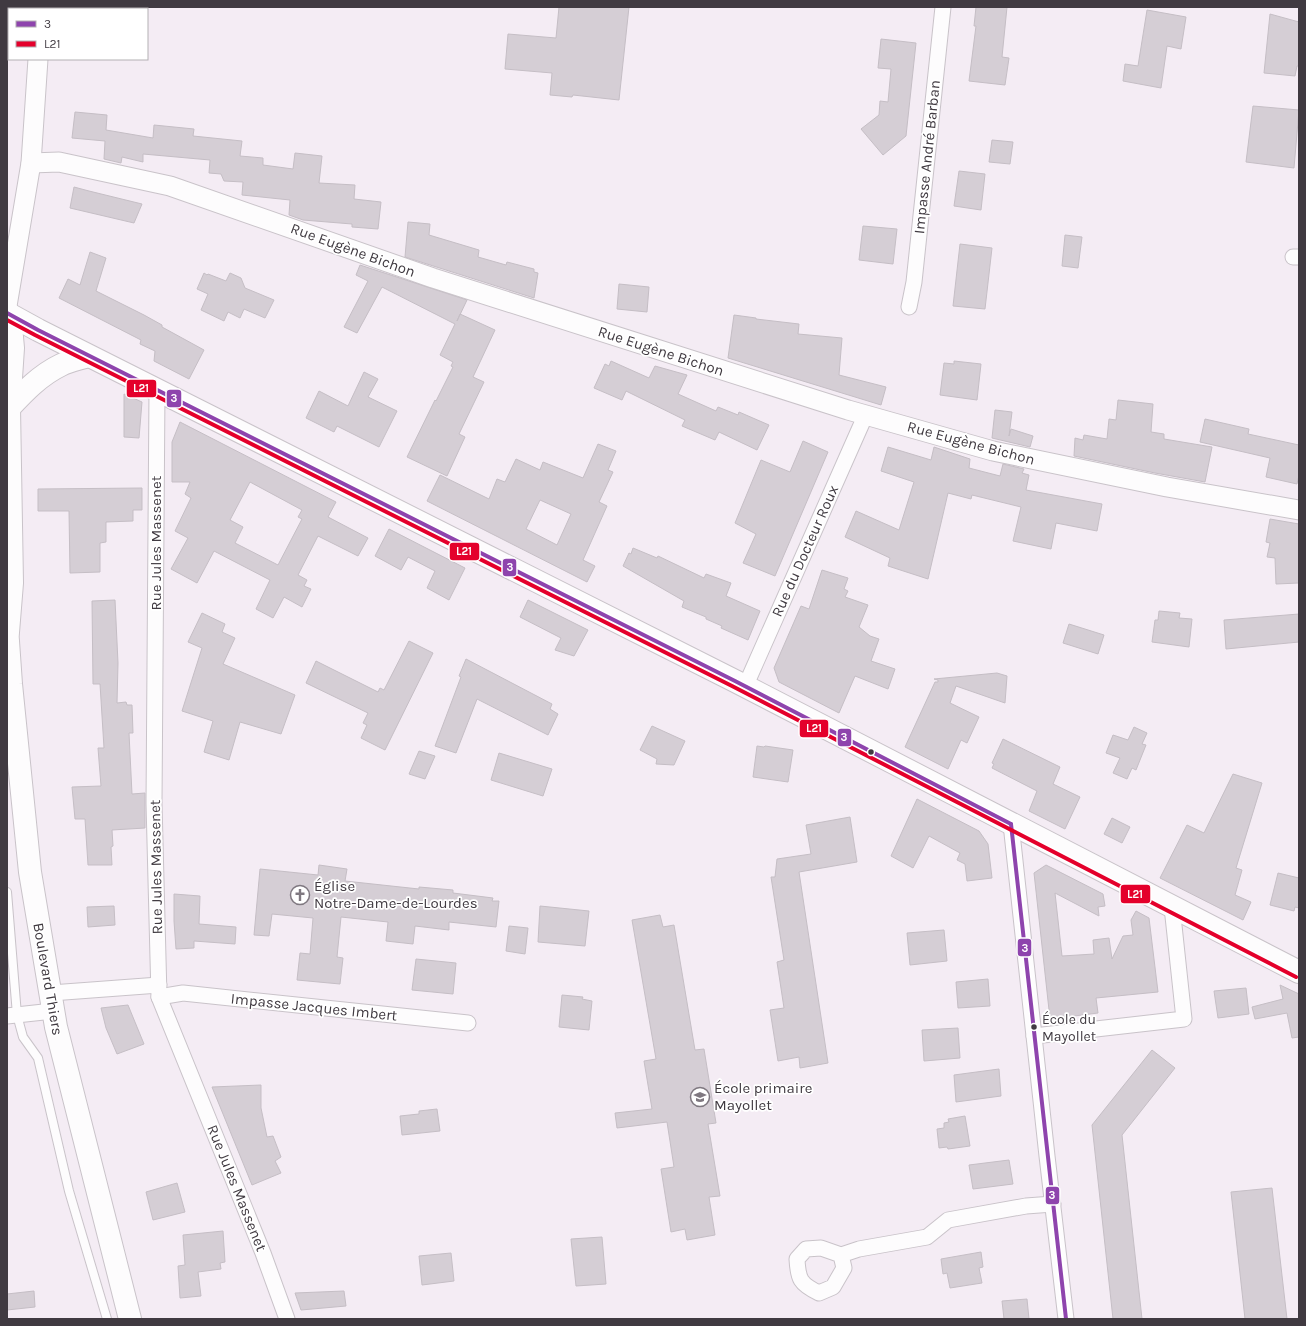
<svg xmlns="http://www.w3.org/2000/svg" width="1306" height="1326" viewBox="0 0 1306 1326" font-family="Karla,sans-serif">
<rect width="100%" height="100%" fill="#f4ecf4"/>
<g fill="#d5ced5" stroke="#c5bec5" fill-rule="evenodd">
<path d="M559,7H629L619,100L573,95L572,97L550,95L552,73L505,69L508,34L556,38Z"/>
<path d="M976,7H1007L1002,57L1009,58L1005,85L969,81L976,26H974Z"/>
<path d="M1147,10L1186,17L1181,49L1167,46L1161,88L1123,81L1125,64L1138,66Z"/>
<path d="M1270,14L1299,22V66H1297L1295,76L1264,73Z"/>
<path d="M881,39L916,43L906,136L883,155L861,129L879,115L880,101L888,102L891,69L878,68Z"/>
<path d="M1253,106L1299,110L1294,168L1246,162Z"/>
<path d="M75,112L107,115L106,130L153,138L154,125L194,129L193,136L242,141L240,156L263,158V165L293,169L295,153L322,156L319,183L355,185L354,199L381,202L378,229L352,227V224L303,220L289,215L290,200L242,195L243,182L224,181L221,174L209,173L210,160L143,154V162L122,157L121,163L104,159L105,141L72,138Z"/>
<path d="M992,140L1013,142L1010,164L989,162Z"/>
<path d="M959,171L985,174L981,210L954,206Z"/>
<path d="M74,187L89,191L142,204L134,223L70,208Z"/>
<path d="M408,222L430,224L429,235L479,250L478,257L506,265L507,262L534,269V272L538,273L534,298L405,257Z"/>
<path d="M863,226L897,229L893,264L859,260Z"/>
<path d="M1065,235L1082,237L1078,268L1062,266Z"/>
<path d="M960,244L992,248L985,309L953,306Z"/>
<path d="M90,252L106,258L96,291L144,315L162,325V327L204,350L189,379L154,361L155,351L140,344L141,340L59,298L68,279L80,285Z"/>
<path d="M360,265L467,300L457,321L460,314L495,330L473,377L484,382L459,434L465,437L447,476L407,457L435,400L436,401L453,367L451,366L453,362L440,355L455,324L382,287L357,333L344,327L368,281L356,275Z"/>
<path d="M204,273L207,275L208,274L226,281L230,273L241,278L245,288L274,300L265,318L244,309L240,318L228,312L224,321L201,310L208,294L197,289Z"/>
<path d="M619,284L649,287L647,312L617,309Z"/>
<path d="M734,315L756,318V319L799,324L798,334L842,338L839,375L886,387L881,405L728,358Z"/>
<path d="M611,361L649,378L655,366L687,375L678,394L716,411L718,407L738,415L739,412L769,425L757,450L719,432L715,440L682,426L685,420L626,391L622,400L594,388L605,364L609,366Z"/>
<path d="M954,361L981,364L977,400L940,395L944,363L954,364Z"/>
<path d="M364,372L378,379L368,397L397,411L379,447L337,426L334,432L306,418L319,391L348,406Z"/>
<path d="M124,394L142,402L139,438L124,437Z"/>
<path d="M1118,400L1153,404L1151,432L1164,434V439L1212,447L1205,482L1155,473L1074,456L1075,438L1083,440L1084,435L1107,439L1109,419L1116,420Z"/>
<path d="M995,410L1012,412L1009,436L1011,429L1033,436L1030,447L992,438Z"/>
<path d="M1205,419L1249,429L1248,434L1299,445V475L1297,484L1266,477L1270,458L1200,442Z"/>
<path d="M180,422L336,502L328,517L368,538L358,556L318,536L298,575L307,580L304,586L311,589L302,607L284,597L273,618L256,609L270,580L214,551L197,583L171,569L188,538L175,531L191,498L185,494L190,482H172V442ZM250,482L302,510L298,517L302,519L278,565L235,543L243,527L230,520Z"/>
<path d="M803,441L828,452L775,576L743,563L756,534L735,523L761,460L790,472Z"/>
<path d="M598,444L616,451L608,470L613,472L599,502L607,506L583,560L595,566L587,582L427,501L440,475L489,499L497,479L505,482L516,459L540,470L543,462L583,478ZM540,500L571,514L557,545L526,529Z"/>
<path d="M888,447L931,460L934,447L970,459L969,468L1000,476L1003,464L1024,469L1022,473L1029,475L1026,490L1102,504L1097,531L1056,523L1051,549L1013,541L1021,507L972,495L971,499L948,493L928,579L888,566L890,558L845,537L856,511L899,530L914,482L881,471Z"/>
<path d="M142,488V510H133V521L106,522V542L100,543V572L70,573L69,511H38V489Z"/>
<path d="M1270,519L1299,524V583L1276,584L1275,558L1267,557L1270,543L1266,542Z"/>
<path d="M389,529L465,568L449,600L427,588L435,571L408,557L401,570L375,556Z"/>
<path d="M633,548L657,558L658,556L704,578L706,574L731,583L726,596L760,611L748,640L721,628L722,626L706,619V617L682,607L684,601L623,566L629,553L631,554Z"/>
<path d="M822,570L848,578L844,589L848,591L845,597L868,605L859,627L870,636L879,639L871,661L895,669L888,689L855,676L839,713L779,682L774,668L801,606L809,609Z"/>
<path d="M115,600L118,663L117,703L126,702L127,705H132L133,733H129L132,794L145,793V828L112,830L113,846L111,847L112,865H88L85,819H75L72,787L101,786L98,748H104L100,684H93L92,601Z"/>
<path d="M528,600L588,630L574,656L555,650L561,638L520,617Z"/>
<path d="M1159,611L1180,613L1179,618L1192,619L1189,647L1152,642L1155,620H1158Z"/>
<path d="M202,613L225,624L222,632L235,638L223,664L295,695L281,734L240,722L229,760L204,752L213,721L182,711L202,648L188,642Z"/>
<path d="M1299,614V642L1226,649L1224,620Z"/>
<path d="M1069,624L1104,635L1098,654L1063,643Z"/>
<path d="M409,641L433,653L385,750L361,738L367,725L363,723L368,713L306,683L316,661L378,692L380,688L384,690Z"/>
<path d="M466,659L552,704L550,709L558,714L548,735L477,699L456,753L435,746L461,677L459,676Z"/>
<path d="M997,673L1007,676L1005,703L956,686L950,703L979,717L967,743L961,740L948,769L905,747L935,682H938V680L934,679Z"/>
<path d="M652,726L685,741L674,765L656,764L657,759L640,750Z"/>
<path d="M1134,727L1147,733L1142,744L1146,745L1136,770L1132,768L1127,779L1113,773L1120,758L1106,753L1113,735L1128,740Z"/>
<path d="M1003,739L1060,767L1053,784L1080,797L1065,829L1029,811L1037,791L992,768L994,764L992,763Z"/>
<path d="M757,746L764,747L765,746L793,750L788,782L753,777Z"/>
<path d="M419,751L435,756L425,779L409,774Z"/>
<path d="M499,753L552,769L543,796L491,780Z"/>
<path d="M1233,774L1262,783L1236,868L1242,870L1235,895L1251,902L1243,920L1160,878L1187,825L1204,833Z"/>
<path d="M917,799L979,831L988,844L992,878L967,881L965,864L957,860L960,853L929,836L913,868L891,856Z"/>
<path d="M850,817L857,862L799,872L828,1063L800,1068L799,1057L778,1061L770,1010L784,1008L777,962L784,960L771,877H775L777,859L811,854L806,825Z"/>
<path d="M1112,818L1130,827L1122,843L1104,834Z"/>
<path d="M319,865L347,869L345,881L419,889V887L453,890V893L493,898L492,901H499L496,927L449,922V930L415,926L413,944L386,941L388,922L341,917L337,957L343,958L340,984L297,980L300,953L310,954L313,918L272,914L269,936L254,935L260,869L318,875Z"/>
<path d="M1046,865L1103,894L1105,906L1098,907L1099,916L1055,893L1062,956L1094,954L1093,940L1109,938L1112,959L1123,936L1133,935L1131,920L1136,911L1149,918L1158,992L1096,998L1098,1013L1050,1019L1034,873Z"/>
<path d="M1278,873L1299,878V908L1295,907L1294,911L1270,905Z"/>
<path d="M174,894L200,896L199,924L236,927L235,944L194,941V948L176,949L174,921Z"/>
<path d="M114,906L115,925L88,927L87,907Z"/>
<path d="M540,906L589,911L585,946L538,942Z"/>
<path d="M660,915L663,927L674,925L695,1050L704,1049L716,1123L708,1124L720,1196L709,1197L715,1235L687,1240L685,1229L671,1232L661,1169L674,1167L667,1122L617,1128L615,1113L652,1109L644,1061L656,1059L632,920Z"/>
<path d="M509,926L528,928L525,954L506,951Z"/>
<path d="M944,930L947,961L910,965L907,933Z"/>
<path d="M416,959L456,963L453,994L412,990Z"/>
<path d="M988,979L990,1006L958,1008L956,982Z"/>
<path d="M1280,985L1299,994V1037L1292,1038L1287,1013L1255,1019L1252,1007L1283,999Z"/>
<path d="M1246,988L1249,1014L1218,1018L1214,991Z"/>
<path d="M562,995L583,997L582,999L592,1001L589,1030L559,1027Z"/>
<path d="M128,1005L144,1044L117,1054L106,1028L101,1008Z"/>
<path d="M958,1028L960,1058L924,1061L922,1030Z"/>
<path d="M1152,1050L1175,1068L1122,1135L1142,1319H1113L1092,1125Z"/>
<path d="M999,1069L1001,1096L956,1102L954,1075Z"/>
<path d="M261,1085V1108L267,1137L273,1136L281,1157L275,1161L281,1173L252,1185L212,1087Z"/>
<path d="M437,1109L440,1131L402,1135L400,1116L419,1114V1111Z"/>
<path d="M965,1116L970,1146L948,1149L947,1147L939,1148L937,1129L944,1128V1123L949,1122L948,1119Z"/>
<path d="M1009,1160L1013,1184L973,1189L969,1165Z"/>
<path d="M177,1183L185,1212L153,1220L146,1192Z"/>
<path d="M1272,1188L1287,1319H1245L1231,1192Z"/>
<path d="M223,1231L225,1262L220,1263L221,1269L198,1272L201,1296L180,1298L178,1266L185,1265L183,1235Z"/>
<path d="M602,1237L606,1284L576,1286L571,1239Z"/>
<path d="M981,1252L983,1267L979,1268L982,1283L950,1288L947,1273L943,1274L941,1259Z"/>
<path d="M451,1253L454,1281L422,1285L419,1256Z"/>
<path d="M34,1291L35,1307L7,1310V1294Z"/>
<path d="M344,1291L346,1306L301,1310L295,1293Z"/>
<path d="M1027,1299L1029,1319H1004L1002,1301Z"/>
</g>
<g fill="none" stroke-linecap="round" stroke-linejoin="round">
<defs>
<path id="service" d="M7,892L17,1015L23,1037L38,1058L69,1191L107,1319"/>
<g id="minor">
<path d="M1293,257H1299"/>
<path d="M909,307L914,282L943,7"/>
<path d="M157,390L154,803L159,997L263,1253L287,1319"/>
<path d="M745,687L866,414"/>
<path d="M1011,824L1047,1156L1066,1319"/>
<path d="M51,993L159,985"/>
<path d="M159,997L183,993L468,1023"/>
<path d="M7,1016L53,1011"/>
<path d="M1034,1036L1184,1019L1172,907"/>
<path d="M841,1255L844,1268L833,1287L819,1293C800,1284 798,1279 797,1259L806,1249L821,1248L841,1255L859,1249L927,1237L948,1220L1026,1206L1053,1204"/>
</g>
<g id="tertiary">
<path d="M41,9V7"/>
<path d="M31,163L59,162L170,186L433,278L848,410L993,451L1167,487L1299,510"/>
<path d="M10,315L7,306L31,163L38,59"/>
</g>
<g id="secondary">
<path d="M9,408C24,392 40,375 61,365C69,361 79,359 88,356"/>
<path d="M7,627L11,684L30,872L56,1027L130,1319"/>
<path d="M8,632L12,583L9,408L13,348L10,315"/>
</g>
<path id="primary" d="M7,313L38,330L735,681L1299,972"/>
</defs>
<use href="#service" stroke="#c9c3c9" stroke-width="10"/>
<use href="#minor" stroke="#c9c3c9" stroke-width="17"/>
<use href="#tertiary" stroke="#c9c3c9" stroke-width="21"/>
<use href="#secondary" stroke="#c9c3c9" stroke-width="24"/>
<use href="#primary" stroke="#c9c3c9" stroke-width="24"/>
<use href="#service" stroke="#fdfcfd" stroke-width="8"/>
<use href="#minor" stroke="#fdfcfd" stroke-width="15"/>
<use href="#tertiary" stroke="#fdfcfd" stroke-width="19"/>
<use href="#secondary" stroke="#fdfcfd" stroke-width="22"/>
<use href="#primary" stroke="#fdfcfd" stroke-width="22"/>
<defs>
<g id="bus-1">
<path d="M7,313L38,330L735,681L1011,824"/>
<path d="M1011,824L1066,1319"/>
</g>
<path id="bus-2" d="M7,320L35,335L732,686L1296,977"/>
</defs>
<use href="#bus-1" stroke="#fff" stroke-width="7"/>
<use href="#bus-2" stroke="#fff" stroke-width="7"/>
<use href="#bus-1" stroke="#8e44ad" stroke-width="4"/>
<use href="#bus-2" stroke="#e4002b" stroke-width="4"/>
</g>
<defs>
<symbol id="church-ring" viewBox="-11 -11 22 22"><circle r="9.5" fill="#fff" stroke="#7f7880" stroke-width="1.5"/><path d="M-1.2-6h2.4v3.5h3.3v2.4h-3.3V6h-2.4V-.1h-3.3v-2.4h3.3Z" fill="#7f7880"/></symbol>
<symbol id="school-ring" viewBox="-11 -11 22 22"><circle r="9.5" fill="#fff" stroke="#7f7880" stroke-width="1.5"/><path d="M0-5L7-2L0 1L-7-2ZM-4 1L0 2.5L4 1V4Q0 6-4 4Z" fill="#7f7880"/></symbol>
</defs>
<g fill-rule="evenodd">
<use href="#church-ring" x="289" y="884" width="22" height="22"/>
<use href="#school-ring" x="689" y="1086" width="22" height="22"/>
</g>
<g fill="#403a41" stroke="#fff" stroke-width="1.5">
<circle cx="871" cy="752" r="3.5"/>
<circle cx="1034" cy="1027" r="3.5"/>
</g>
<g text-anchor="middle" stroke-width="3.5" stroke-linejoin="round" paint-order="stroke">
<g font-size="14" fill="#403a41" stroke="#fff" text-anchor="start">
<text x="1042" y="1024">École du<tspan x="1042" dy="17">Mayollet</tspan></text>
</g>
<g font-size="15" fill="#403a41" stroke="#fff">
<text transform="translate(927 157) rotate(-84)" y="5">Impasse André Barban</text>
<text transform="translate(353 250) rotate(20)" y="5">Rue Eugène Bichon</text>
<text transform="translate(661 351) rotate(18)" y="5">Rue Eugène Bichon</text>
<text transform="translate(971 443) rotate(15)" y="5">Rue Eugène Bichon</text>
<text transform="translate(156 543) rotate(-90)" y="5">Rue Jules Massenet</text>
<text transform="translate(805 551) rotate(-66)" y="5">Rue du Docteur Roux</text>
<text transform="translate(156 867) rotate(-91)" y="5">Rue Jules Massenet</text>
<text transform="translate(48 979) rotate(80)" y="5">Boulevard Thiers</text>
<text transform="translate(314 1007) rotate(6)" y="5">Impasse Jacques Imbert</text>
<text transform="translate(237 1188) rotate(68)" y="5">Rue Jules Massenet</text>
</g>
<g font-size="15" fill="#403a41" stroke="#fff" text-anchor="start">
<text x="314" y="891">Église<tspan x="314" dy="17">Notre-Dame-de-Lourdes</tspan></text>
<text x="714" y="1093">École primaire<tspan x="714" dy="17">Mayollet</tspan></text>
</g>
</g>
<g stroke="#fff" stroke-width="1.5">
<rect x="126" y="379" width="31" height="19" rx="4" fill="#e4002b"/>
<rect x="166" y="389" width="16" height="19" rx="4" fill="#8e44ad"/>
<rect x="449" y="542" width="31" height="19" rx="4" fill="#e4002b"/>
<rect x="502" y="558" width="15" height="19" rx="4" fill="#8e44ad"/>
<rect x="799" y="719" width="30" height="19" rx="4" fill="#e4002b"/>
<rect x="837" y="728" width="15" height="19" rx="4" fill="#8e44ad"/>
<rect x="1120" y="884" width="31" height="20" rx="4" fill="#e4002b"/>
<rect x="1017" y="938" width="15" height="19" rx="4" fill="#8e44ad"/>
<rect x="1045" y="1186" width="15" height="19" rx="4" fill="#8e44ad"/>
</g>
<g font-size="11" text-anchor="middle" font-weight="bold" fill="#fff">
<text x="141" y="392">L21</text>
<text x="174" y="402">3</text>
<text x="464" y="555">L21</text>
<text x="510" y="571">3</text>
<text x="814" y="732">L21</text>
<text x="844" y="741">3</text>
<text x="1135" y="898">L21</text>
<text x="1025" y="952">3</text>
<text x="1052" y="1199">3</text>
</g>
<rect width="1306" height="1326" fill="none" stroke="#403a41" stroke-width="16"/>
<rect x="8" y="8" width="140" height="52" fill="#ffffff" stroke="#b3b0b3"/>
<rect x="16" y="21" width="20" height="6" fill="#8e44ad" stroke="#b3b0b3"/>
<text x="44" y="28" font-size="12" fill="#403a41">3</text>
<rect x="16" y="41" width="20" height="6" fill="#e4002b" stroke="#b3b0b3"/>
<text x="44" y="48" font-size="12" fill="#403a41">L21</text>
</svg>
